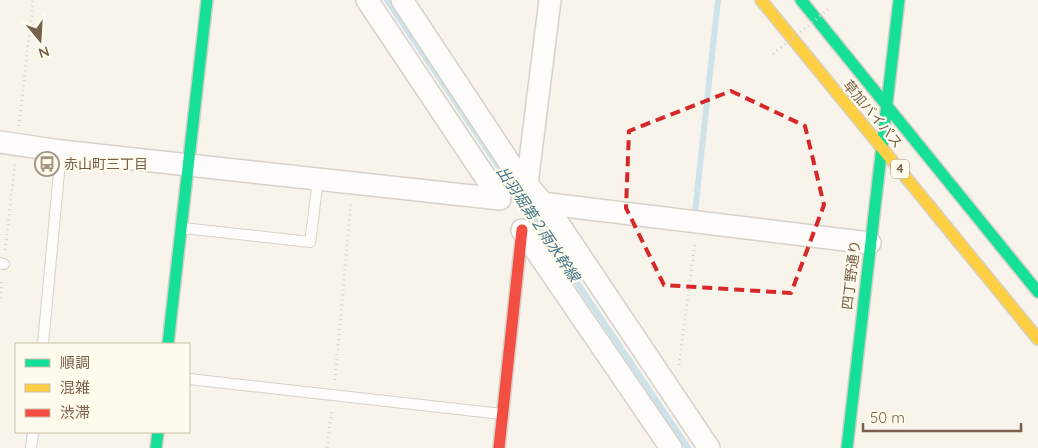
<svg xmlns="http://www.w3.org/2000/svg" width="1038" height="448" viewBox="0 0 1038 448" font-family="Quicksand,'Noto Sans JP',sans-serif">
<rect width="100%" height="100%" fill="#f8f4eb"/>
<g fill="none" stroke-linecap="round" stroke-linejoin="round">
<g stroke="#cde2e9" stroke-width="6">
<path d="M387,0L688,448"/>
<path d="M695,212L718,0"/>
</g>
<defs>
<g id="lane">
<path d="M183,228L310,242L318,180"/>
<path d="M0,263L4,264"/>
<path d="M43,344L61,151"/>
<path d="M189,379L502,414"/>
<path d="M31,448L33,432"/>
</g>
<g id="street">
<path d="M402,0L519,177L527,184"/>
<path d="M550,0L527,184L554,217L709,448"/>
<path d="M0,142L61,151L500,199L367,0"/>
<path d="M541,203L870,243"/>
<path d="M522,230L671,448"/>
</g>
<g id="fast">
<path d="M801,0L1038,292"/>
<path d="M168,344L207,0"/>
<path d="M156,448L158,432"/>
<path d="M847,448L899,0"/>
</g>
<path id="slow" d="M761,0L1038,339"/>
<path id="jam" d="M499,448L522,230"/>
</defs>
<use href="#lane" stroke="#d7d1c9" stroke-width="12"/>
<use href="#street" stroke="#d7d1c9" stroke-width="24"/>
<use href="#fast" stroke="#d6d0c6" stroke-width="14"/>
<use href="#slow" stroke="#d6d0c6" stroke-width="14"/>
<use href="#jam" stroke="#d6d0c6" stroke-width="14"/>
<g stroke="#d9d2cb" stroke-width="3" stroke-dasharray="1 4" stroke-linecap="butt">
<path d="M19,126L33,0"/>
<path d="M5,250L15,164"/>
<path d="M0,298L2,278"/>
<path d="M679,365L695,242"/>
<path d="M335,380L351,202"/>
<path d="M327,448L332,409"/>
</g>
<use href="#lane" stroke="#fefdfc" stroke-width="10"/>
<use href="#street" stroke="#fefdfc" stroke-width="21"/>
<use href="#fast" stroke="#16e098" stroke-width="11"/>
<use href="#slow" stroke="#ffcf43" stroke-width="11"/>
<use href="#jam" stroke="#f24e42" stroke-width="11"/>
<path stroke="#d9d2cb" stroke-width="3" stroke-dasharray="1 4" stroke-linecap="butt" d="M773,54L830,8"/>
</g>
<path fill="none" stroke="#d62828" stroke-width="4" stroke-dasharray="10 6" stroke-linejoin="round" d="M731,91L805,126L824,205L791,293L664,285L626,208L629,131Z"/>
<defs>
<symbol id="bus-ring" viewBox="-11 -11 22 22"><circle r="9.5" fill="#fffbed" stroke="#a59482" stroke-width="1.5"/><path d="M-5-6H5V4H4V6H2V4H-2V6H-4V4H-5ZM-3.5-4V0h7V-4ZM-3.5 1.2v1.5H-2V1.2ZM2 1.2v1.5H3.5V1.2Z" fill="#a59482"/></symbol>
</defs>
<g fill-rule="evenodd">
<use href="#bus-ring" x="33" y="150" width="28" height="28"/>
</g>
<g text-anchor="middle" stroke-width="4.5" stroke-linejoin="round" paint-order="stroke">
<rect fill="#fffbed" stroke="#a08e7b" stroke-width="1" x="891" y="159.5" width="18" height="19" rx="4"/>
<g font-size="12" font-weight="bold" fill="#78604a">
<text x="900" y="173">4</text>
</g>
<g font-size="14" fill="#78604a" stroke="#fffbed">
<text transform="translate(873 114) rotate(50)" y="5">草加バイパス</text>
<text transform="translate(851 275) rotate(-83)" y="5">四丁野通り</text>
</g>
<g font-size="14" fill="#78604a" stroke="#fffbed" text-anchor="start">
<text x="64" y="169">赤山町三丁目</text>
</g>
<g font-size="15" font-style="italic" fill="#42758c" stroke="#fffbed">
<text transform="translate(538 224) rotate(56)" y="5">出羽堀第２雨水幹線</text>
</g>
</g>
<rect x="15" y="343" width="175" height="90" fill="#fffbed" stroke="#c9bdac"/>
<rect x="25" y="359" width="25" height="8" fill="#16e098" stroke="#c9bdac"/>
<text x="60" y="368" font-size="15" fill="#78604a">順調</text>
<rect x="25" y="384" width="25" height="8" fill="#ffcf43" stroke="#c9bdac"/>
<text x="60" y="393" font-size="15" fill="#78604a">混雑</text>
<rect x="25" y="409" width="25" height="8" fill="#f24e42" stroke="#c9bdac"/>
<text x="60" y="418" font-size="15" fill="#78604a">渋滞</text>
<g transform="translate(40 40) rotate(162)" stroke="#fffbed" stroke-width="4" paint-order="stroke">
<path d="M0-4L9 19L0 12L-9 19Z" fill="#78604a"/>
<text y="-8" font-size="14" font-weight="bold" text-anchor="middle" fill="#78604a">N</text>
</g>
<path d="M863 423v8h158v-8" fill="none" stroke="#78604a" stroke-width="2.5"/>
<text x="870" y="423" font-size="15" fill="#78604a" stroke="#fffbed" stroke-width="4" paint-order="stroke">50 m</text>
</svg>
